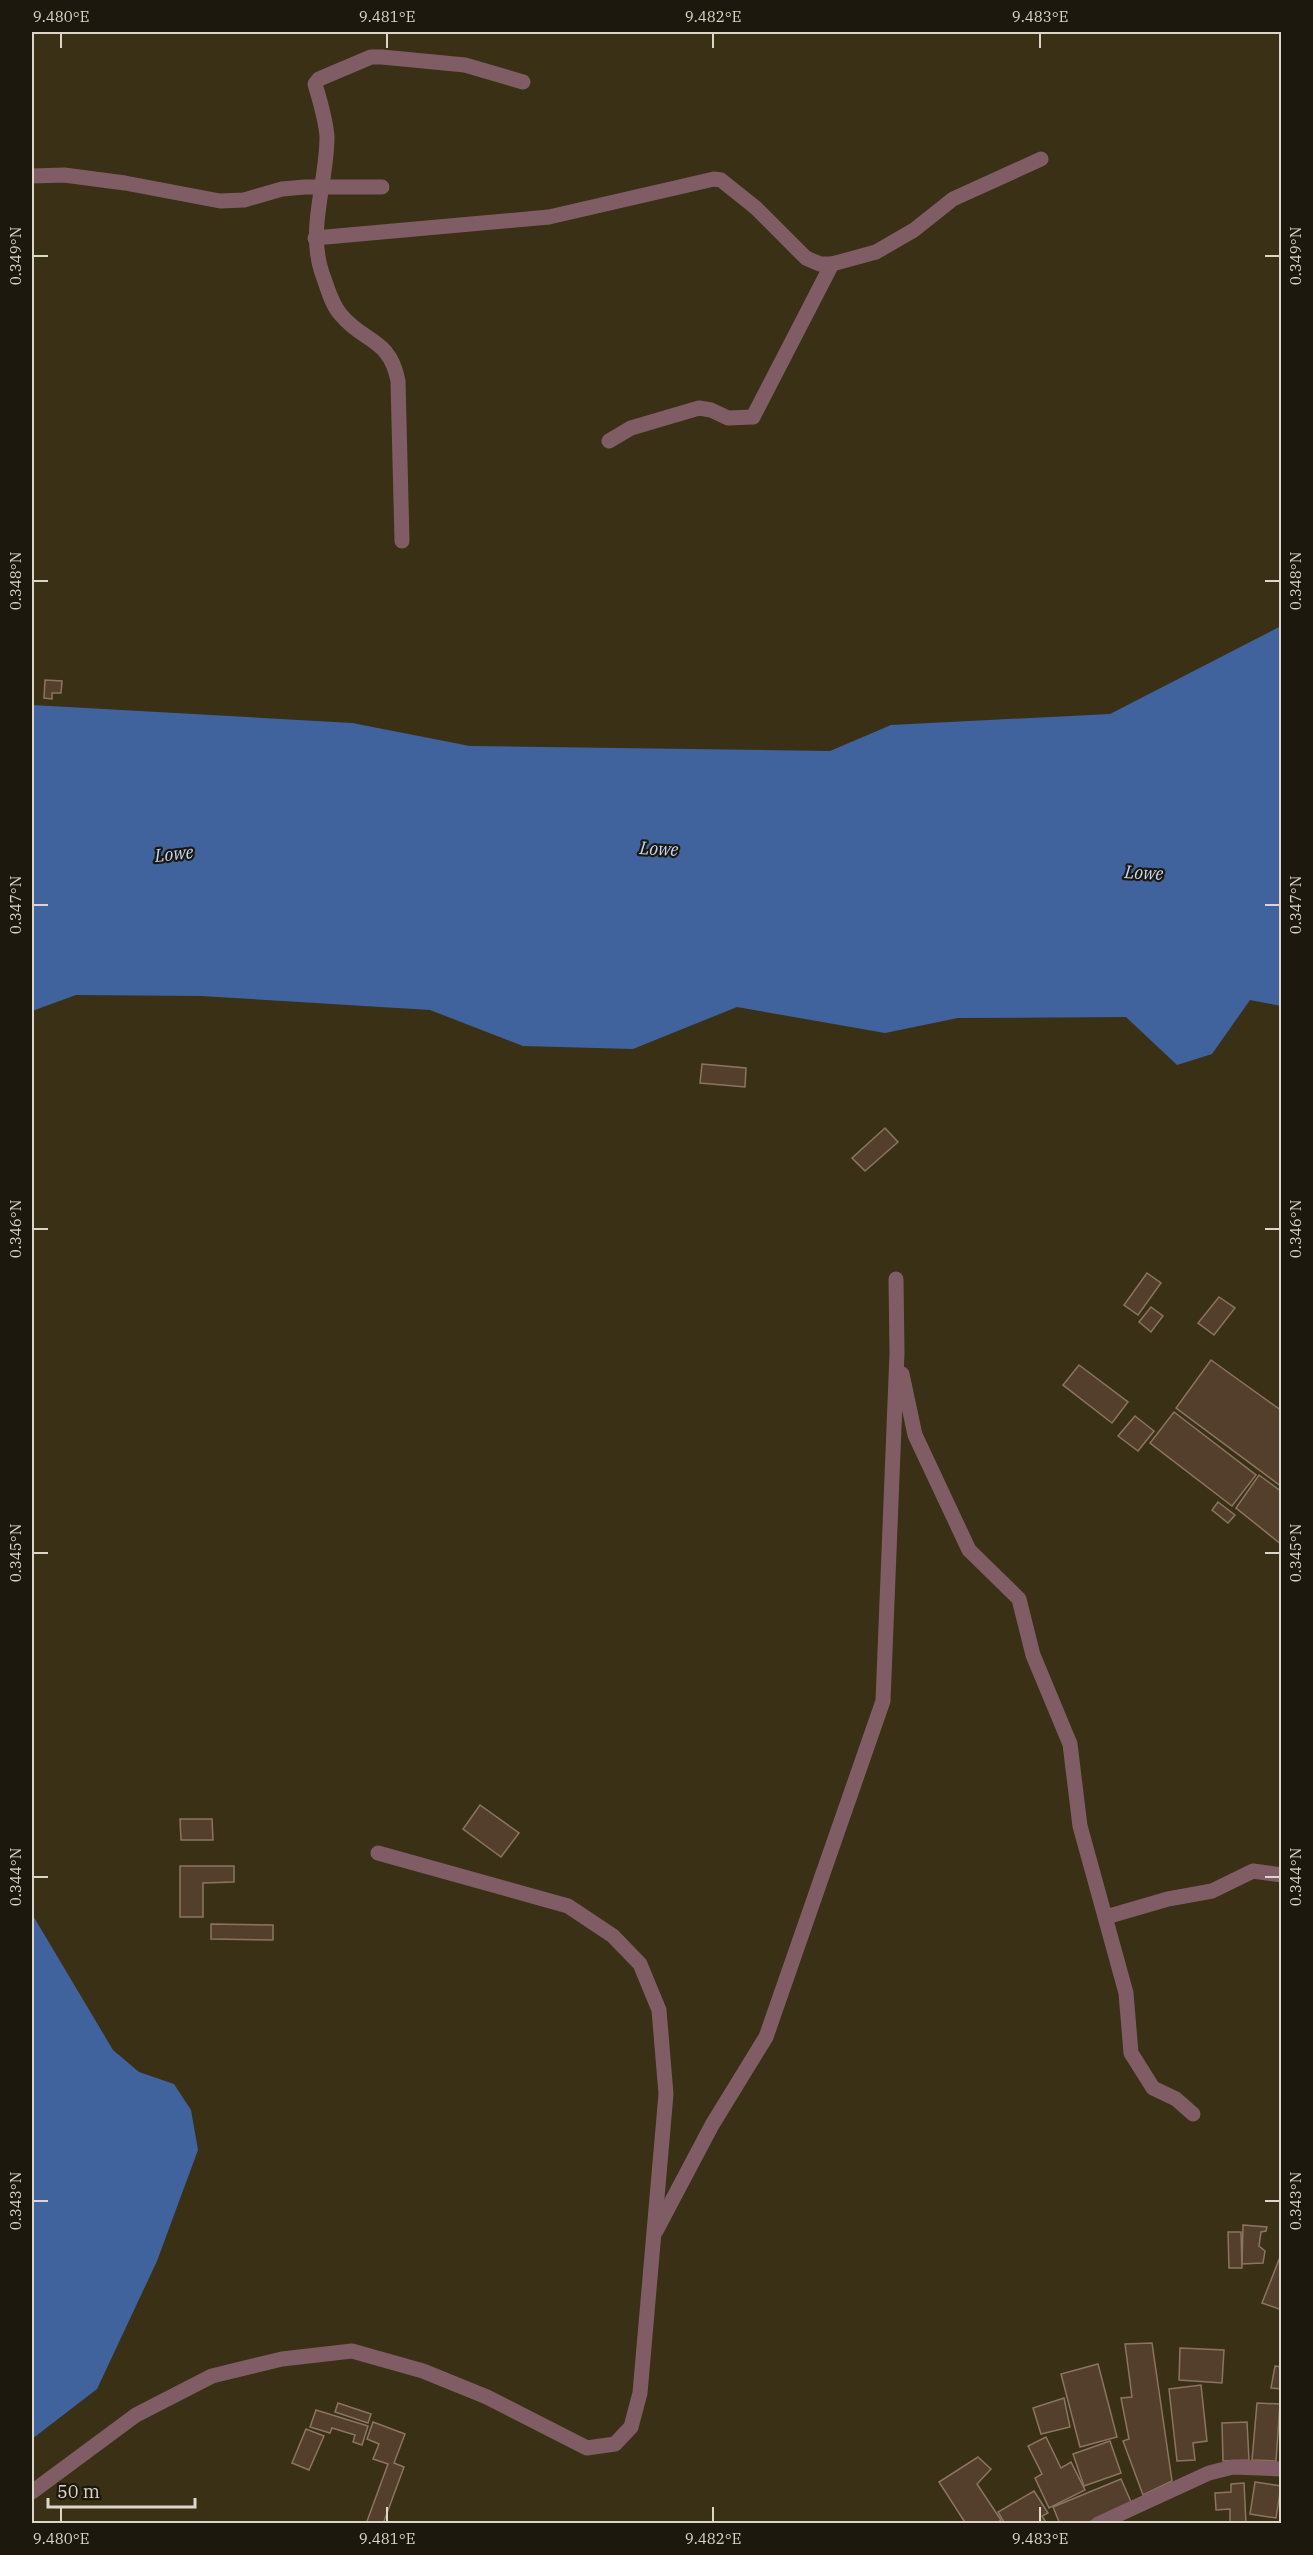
<svg xmlns="http://www.w3.org/2000/svg" width="1313" height="2555" viewBox="0 0 1313 2555" font-family="'IBM Plex Serif',serif">
<rect width="100%" height="100%" fill="#393016"/>
<g fill="#40639e">
<path d="M1281,626V1006L1250,1000L1212,1054L1177,1065L1126,1017L958,1018L885,1033L737,1007L633,1049L523,1046L430,1010L201,996L76,995L32,1011V705L352,723L470,746L830,751L891,725L1110,714Z"/>
<path d="M32,1914L113,2050L139,2072L174,2084L191,2110L198,2150L157,2261L97,2389L32,2439Z"/>
</g>
<g fill="#543f2c" stroke="#8c7560" stroke-width="1.5">
<path d="M45,680L62,681L61,693H52V699L44,698Z"/>
<path d="M702,1064L746,1068L745,1087L700,1083Z"/>
<path d="M885,1128L898,1142L865,1171L852,1158Z"/>
<path d="M1147,1273L1161,1283L1138,1315L1124,1305Z"/>
<path d="M1219,1297L1235,1308L1214,1335L1198,1323Z"/>
<path d="M1151,1307L1163,1316L1151,1332L1139,1322Z"/>
<path d="M1211,1360L1282,1411V1487L1176,1408Z"/>
<path d="M1079,1365L1128,1402L1112,1423L1063,1385Z"/>
<path d="M1174,1412L1256,1475L1232,1506L1150,1443Z"/>
<path d="M1135,1416L1154,1431L1138,1451L1118,1436Z"/>
<path d="M1259,1475L1282,1492V1545L1236,1508Z"/>
<path d="M1218,1502L1235,1515L1228,1523L1212,1510Z"/>
<path d="M480,1805L519,1833L501,1857L463,1829Z"/>
<path d="M180,1819H212L213,1840H181Z"/>
<path d="M180,1866H234V1882L203,1883V1917H180Z"/>
<path d="M211,1924L273,1925V1940L211,1939Z"/>
<path d="M1243,2225L1267,2227L1266,2231L1261,2232L1259,2246L1265,2251L1263,2263L1242,2264Z"/>
<path d="M1228,2232H1241L1242,2268H1229Z"/>
<path d="M1282,2252V2310L1262,2303Z"/>
<path d="M1152,2343L1172,2481L1143,2495L1123,2441L1129,2439L1121,2398L1132,2397L1125,2344Z"/>
<path d="M1180,2348L1224,2350L1222,2383L1179,2380Z"/>
<path d="M1098,2364L1117,2437L1080,2447L1061,2374Z"/>
<path d="M1275,2366L1282,2367V2389L1271,2388Z"/>
<path d="M1201,2385L1207,2441L1193,2443L1195,2460L1177,2461L1169,2389Z"/>
<path d="M1064,2398L1070,2427L1041,2434L1033,2408Z"/>
<path d="M338,2403L371,2414L368,2423L335,2412Z"/>
<path d="M1257,2403L1280,2404L1276,2461L1252,2460Z"/>
<path d="M316,2410L368,2426L362,2445L353,2442L355,2435L332,2428L330,2433L310,2427Z"/>
<path d="M373,2422L405,2434L394,2463L404,2467L383,2524H366L388,2464L373,2459L379,2444L367,2439Z"/>
<path d="M1247,2422L1249,2460L1223,2461L1222,2423Z"/>
<path d="M306,2429L324,2436L309,2470L292,2463Z"/>
<path d="M1046,2437L1061,2468L1071,2462L1085,2490L1049,2508L1035,2478L1042,2474L1028,2446Z"/>
<path d="M1110,2441L1121,2473L1084,2486L1073,2454Z"/>
<path d="M978,2457L991,2469L977,2484L1001,2520L995,2524H966L939,2482Z"/>
<path d="M1121,2479L1132,2504L1085,2524H1060L1053,2507Z"/>
<path d="M1255,2482L1281,2486L1276,2518L1250,2514Z"/>
<path d="M1244,2483L1246,2524H1230V2509L1216,2510L1215,2493L1231,2492V2484Z"/>
<path d="M1034,2491L1048,2513L1042,2516L1047,2524H1005L998,2512Z"/>
</g>
<g fill="none" stroke-linecap="round" stroke-linejoin="round">
<g stroke="#805d65" stroke-width="15">
<path d="M32,176L64,175L125,183L220,201L244,200L282,189L305,187H382"/>
<path d="M315,238L549,217L714,179L721,180L756,208L806,258L820,264H832L876,252L914,230L953,199L1041,159"/>
<path d="M609,441L631,428L699,408L711,410L728,418L753,417L832,264"/>
<path d="M402,541L398,381C390,338 364,343 341,315C331,304 327,286 322,273C307,229 327,182 327,137C326,120 320,101 315,84L319,79L371,57H382L465,65L523,82"/>
<path d="M902,1374L915,1435L969,1550L1019,1599L1033,1655L1070,1744L1080,1826L1126,1993L1131,2053L1153,2088L1176,2099L1193,2114"/>
<path d="M1106,1917L1168,1899L1212,1891L1253,1871L1282,1875"/>
<path d="M656,2231L712,2125L766,2037L883,1701L897,1353L896,1279"/>
<path d="M32,2492L136,2415L212,2376L282,2359L352,2351L423,2371L487,2397L587,2448L615,2444L631,2427L640,2393L666,2094L659,2010L640,1964L613,1936L568,1906L378,1853"/>
<path d="M1098,2524L1209,2473L1233,2467L1282,2469"/>
</g>
</g>
<path fill="none" stroke="#dcd6c8" stroke-width="2" d="M61,33V48M387,33V48M713,33V48M1040,33V48M33,256H48M1265,256H1280M33,581H48M1265,581H1280M33,905H48M1265,905H1280M33,1229H48M1265,1229H1280M33,1553H48M1265,1553H1280M33,1877H48M1265,1877H1280M33,2201H48M1265,2201H1280M61,2507V2522M387,2507V2522M713,2507V2522M1040,2507V2522"/>
<g text-anchor="middle" stroke-width="4.5" stroke-linejoin="round" paint-order="stroke">
<g font-size="18" font-style="italic" fill="#c5dafd" stroke="#1c180d">
<text transform="translate(659 849) rotate(3)" y="6">Lowe</text>
<text transform="translate(174 854) rotate(-6)" y="6">Lowe</text>
<text transform="translate(1144 873) rotate(3)" y="6">Lowe</text>
</g>
</g>
<rect width="1313" height="2555" fill="none" stroke="#1c180d" stroke-width="66"/>
<path d="M48 2498v9h147v-9" fill="none" stroke="#dcd6c8" stroke-width="3"/>
<text x="57" y="2498" font-size="18" fill="#dcd6c8" stroke="#1c180d" stroke-width="4.5" paint-order="stroke">50 m</text>
<rect x="33" y="33" width="1247" height="2489" fill="none" stroke="#dcd6c8" stroke-width="2"/>
<g font-size="15" text-anchor="middle" fill="#dcd6c8">
<text x="61" y="22">9.480°E</text>
<text x="387" y="22">9.481°E</text>
<text x="713" y="22">9.482°E</text>
<text x="1040" y="22">9.483°E</text>
<text transform="translate(16 256) rotate(-90)" y="5">0.349°N</text>
<text transform="translate(1296 256) rotate(-90)" y="5">0.349°N</text>
<text transform="translate(16 581) rotate(-90)" y="5">0.348°N</text>
<text transform="translate(1296 581) rotate(-90)" y="5">0.348°N</text>
<text transform="translate(16 905) rotate(-90)" y="5">0.347°N</text>
<text transform="translate(1296 905) rotate(-90)" y="5">0.347°N</text>
<text transform="translate(16 1229) rotate(-90)" y="5">0.346°N</text>
<text transform="translate(1296 1229) rotate(-90)" y="5">0.346°N</text>
<text transform="translate(16 1553) rotate(-90)" y="5">0.345°N</text>
<text transform="translate(1296 1553) rotate(-90)" y="5">0.345°N</text>
<text transform="translate(16 1877) rotate(-90)" y="5">0.344°N</text>
<text transform="translate(1296 1877) rotate(-90)" y="5">0.344°N</text>
<text transform="translate(16 2201) rotate(-90)" y="5">0.343°N</text>
<text transform="translate(1296 2201) rotate(-90)" y="5">0.343°N</text>
<text x="61" y="2544">9.480°E</text>
<text x="387" y="2544">9.481°E</text>
<text x="713" y="2544">9.482°E</text>
<text x="1040" y="2544">9.483°E</text>
</g>
</svg>
